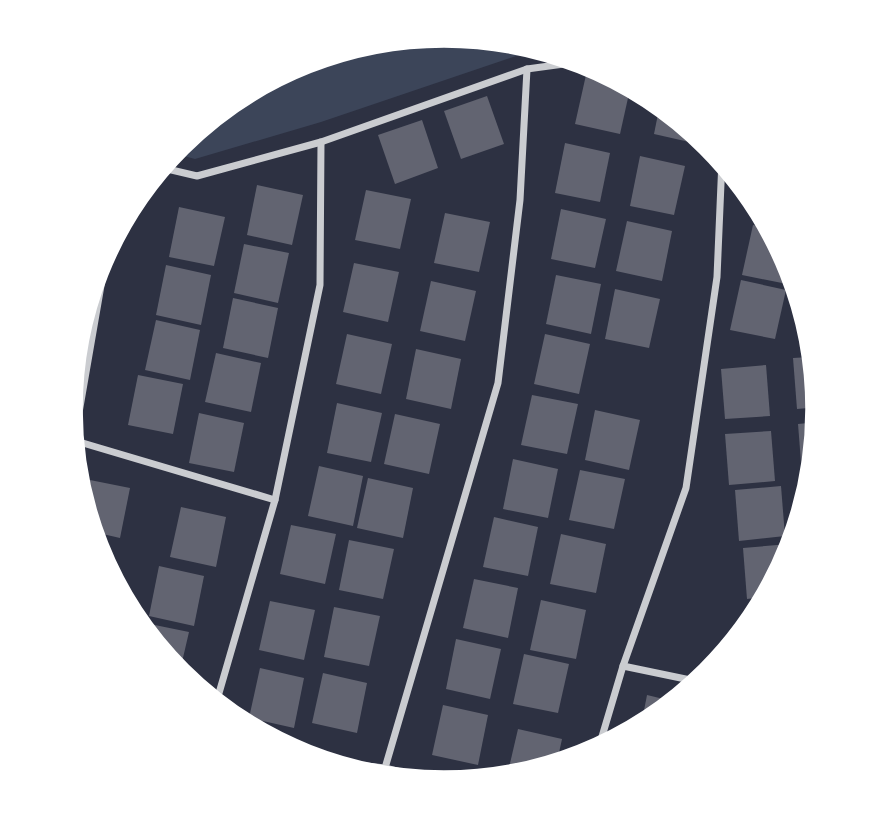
<svg xmlns="http://www.w3.org/2000/svg" width="890" height="818" viewBox="0 0 890 818" font-family="'Work Sans',sans-serif">
<rect width="100%" height="100%" fill="#2d3142"/>
<path fill="#3c4559" d="M445,33L537,52L525,53L321,122L195,159L173,153L180,143L302,62Z"/>
<g fill="#626471">
<path d="M586,75L618,81L630,89L620,134L575,124Z"/>
<path d="M487,96L504,144L461,159L444,111Z"/>
<path d="M659,109L700,136L698,144L654,134Z"/>
<path d="M422,120L438,168L395,184L378,135Z"/>
<path d="M565,143L610,153L600,202L555,193Z"/>
<path d="M640,156L685,166L674,215L630,206Z"/>
<path d="M257,185L303,195L292,245L247,235Z"/>
<path d="M366,190L411,199L400,249L355,240Z"/>
<path d="M179,207L225,217L214,266L169,257Z"/>
<path d="M561,209L606,219L595,268L551,259Z"/>
<path d="M445,213L490,222L479,272L434,263Z"/>
<path d="M627,221L672,231L662,281L616,271Z"/>
<path d="M753,225L767,228L791,264L787,284L742,275Z"/>
<path d="M244,244L289,253L278,303L234,293Z"/>
<path d="M354,263L399,272L388,322L343,312Z"/>
<path d="M166,265L211,275L201,325L156,315Z"/>
<path d="M556,275L601,284L591,334L546,324Z"/>
<path d="M741,280L786,290L775,339L730,330Z"/>
<path d="M431,281L476,291L465,341L420,331Z"/>
<path d="M615,289L660,299L649,348L605,339Z"/>
<path d="M233,298L278,308L268,358L223,348Z"/>
<path d="M156,320L200,330L190,380L145,370Z"/>
<path d="M347,334L392,344L381,394L336,384Z"/>
<path d="M545,334L590,344L579,394L534,384Z"/>
<path d="M416,349L461,359L451,409L406,399Z"/>
<path d="M216,353L261,363L251,412L205,402Z"/>
<path d="M810,357L820,407L797,409L793,358Z"/>
<path d="M766,365L770,416L725,419L721,369Z"/>
<path d="M138,375L183,384L173,434L128,425Z"/>
<path d="M532,395L578,404L567,454L521,445Z"/>
<path d="M337,403L382,413L371,462L327,453Z"/>
<path d="M595,410L640,420L629,470L585,460Z"/>
<path d="M199,413L244,423L234,472L189,463Z"/>
<path d="M395,414L440,424L429,474L384,464Z"/>
<path d="M818,422L808,474L802,475L798,424Z"/>
<path d="M771,431L775,481L729,485L725,434Z"/>
<path d="M513,459L558,469L548,518L503,509Z"/>
<path d="M319,466L363,476L353,526L308,516Z"/>
<path d="M580,470L625,479L614,529L569,520Z"/>
<path d="M368,478L413,488L403,538L357,528Z"/>
<path d="M85,479L130,488L120,538L94,532L84,484Z"/>
<path d="M781,486L785,536L739,541L735,490Z"/>
<path d="M181,507L226,517L216,567L170,557Z"/>
<path d="M494,517L538,527L528,576L483,567Z"/>
<path d="M291,525L336,534L325,584L280,574Z"/>
<path d="M561,534L606,544L596,593L550,584Z"/>
<path d="M349,540L394,549L383,599L339,590Z"/>
<path d="M789,544L790,556L763,597L747,599L743,548Z"/>
<path d="M159,566L204,576L194,626L149,616Z"/>
<path d="M474,579L518,588L508,638L463,628Z"/>
<path d="M541,600L586,610L576,659L530,650Z"/>
<path d="M270,601L315,610L304,660L259,650Z"/>
<path d="M334,607L380,616L369,666L324,657Z"/>
<path d="M145,623L189,632L179,675V674Z"/>
<path d="M456,639L501,649L490,699L446,689Z"/>
<path d="M524,654L569,664L558,713L513,704Z"/>
<path d="M260,668L304,678L294,728L249,718Z"/>
<path d="M323,673L367,683L357,733L312,723Z"/>
<path d="M647,695L672,701L642,721Z"/>
<path d="M443,705L488,715L478,765L432,755Z"/>
<path d="M518,729L562,739L557,762L508,772Z"/>
</g>
<g fill="none" stroke-linecap="round" stroke-linejoin="round">
<g stroke="#caccd0" stroke-width="7">
<path d="M163,168L197,176L321,142L527,69L586,61"/>
<path d="M75,436L107,251"/>
<path d="M76,441L275,500"/>
<path d="M623,666L700,682"/>
<path d="M217,700L275,500L320,285L321,142"/>
<path d="M598,750L623,666L686,488L717,277L722,160"/>
<path d="M338,763L385,768L447,784"/>
<path d="M385,768L498,383L520,200L527,69"/>
</g>
</g>
<path d="M0 0H890V818H0ZM81 409a363 363 0 1 1 726 0a363 363 0 1 1-726 0Z" fill="#fff" fill-rule="evenodd"/>
<path fill="none" stroke="#fff" stroke-width="3.5" d="M81 409a363 363 0 1 1 726 0a363 363 0 1 1-726 0Z"/>
</svg>
